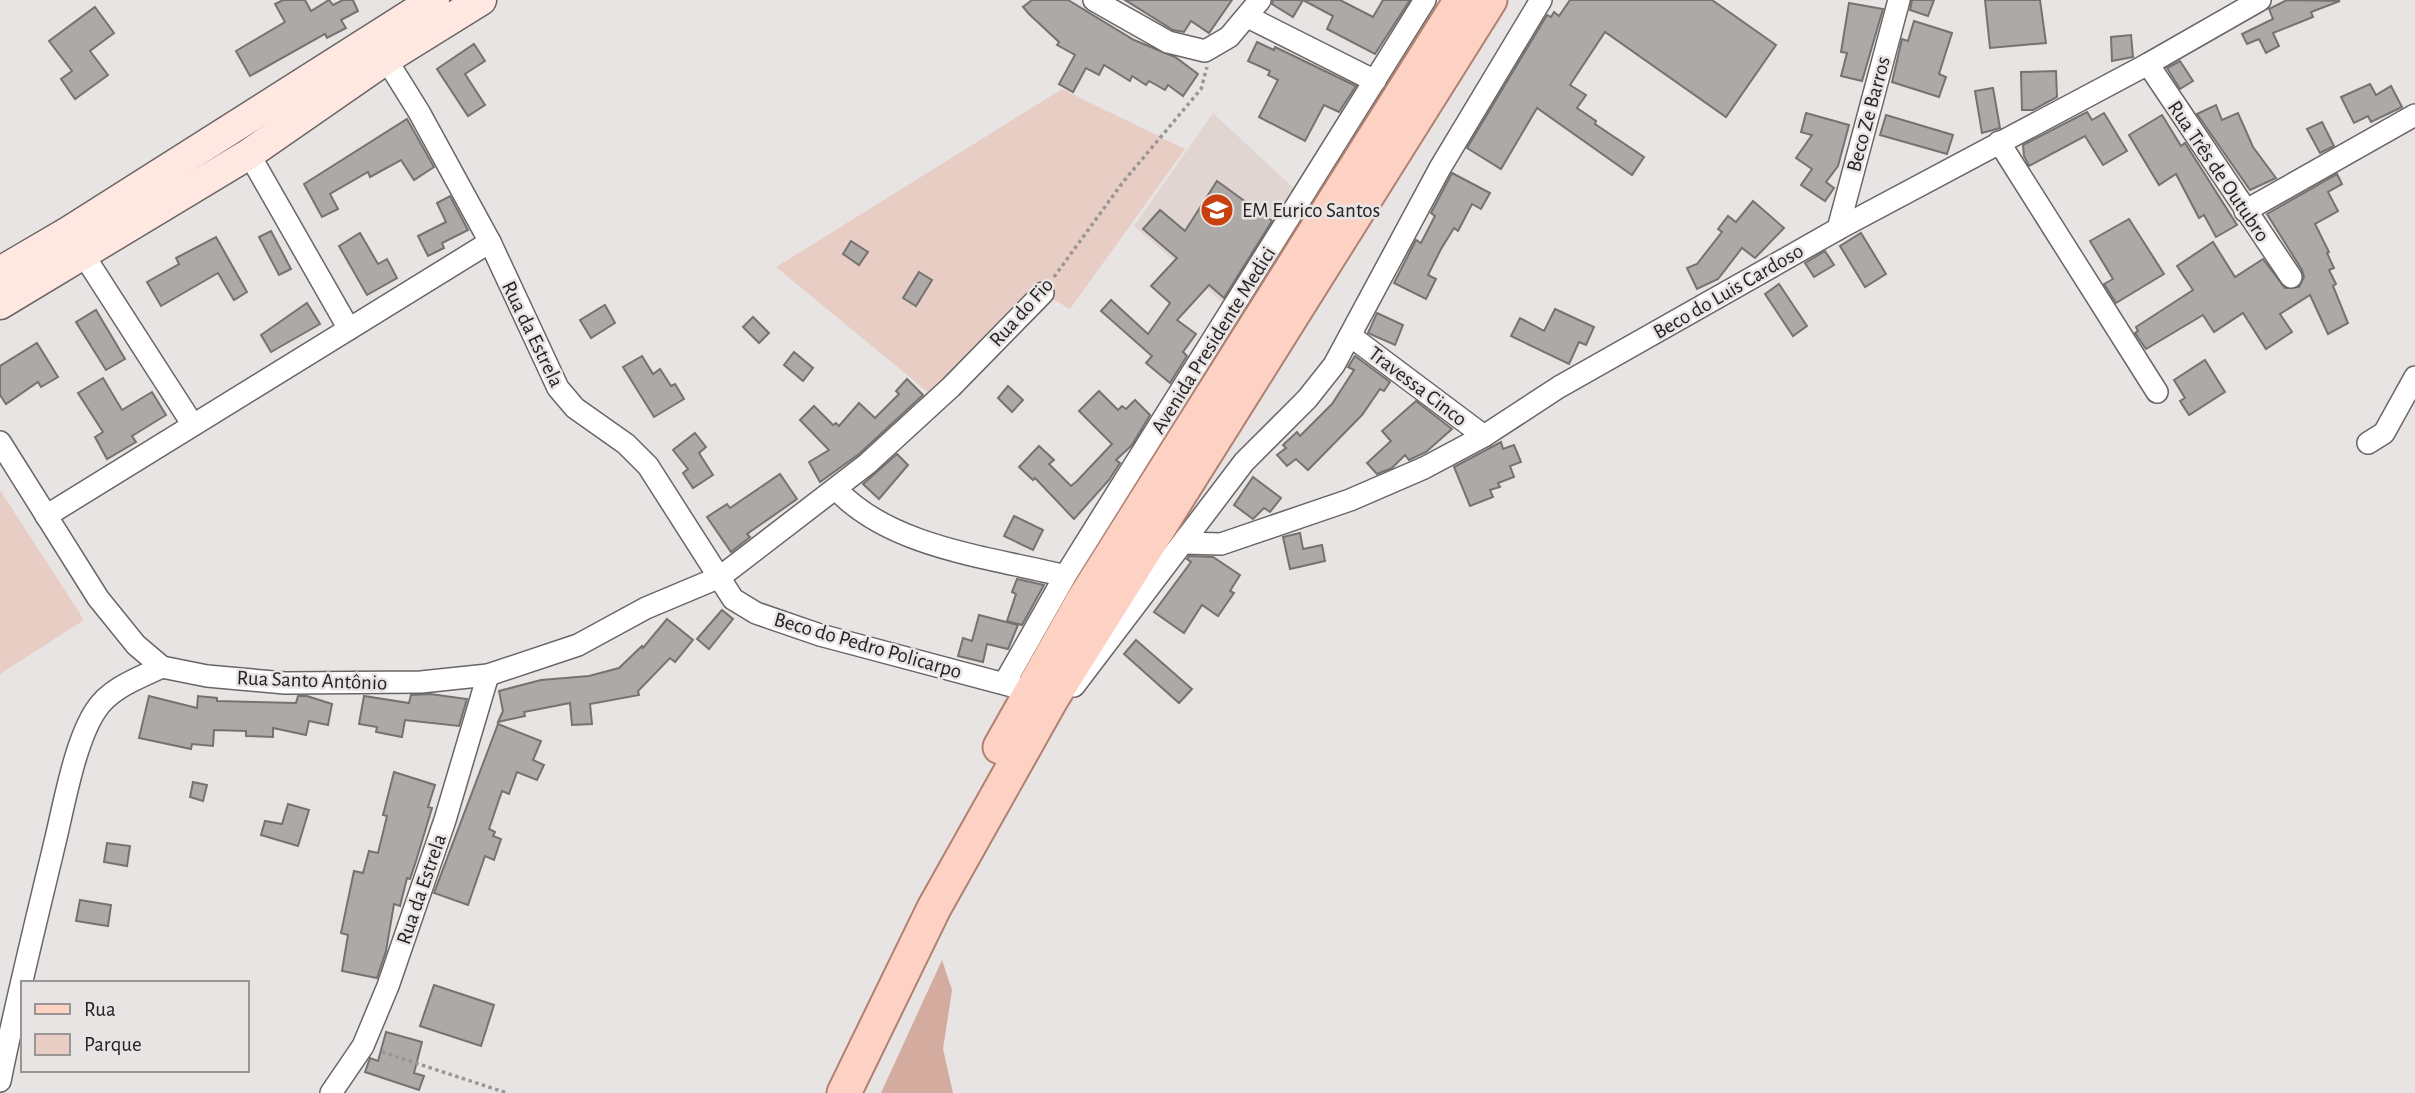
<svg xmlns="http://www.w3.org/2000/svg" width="2415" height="1093" viewBox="0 0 2415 1093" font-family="'Alegreya Sans',sans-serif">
<rect width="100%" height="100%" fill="#e8e4e3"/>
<path fill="#e1d5d1" d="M1213,113L1299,193L1227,307L1134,226Z"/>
<g fill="#e8cdc5">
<path d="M1062,89L1185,149L1070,309L1037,290L929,393L776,267Z"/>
<path d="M0,490L84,620L0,674Z"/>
</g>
<path fill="#d3ab9f" d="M942,960L952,990L943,1049L953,1093H881Z"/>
<g fill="#aca9a7" stroke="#767271" stroke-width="2">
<path d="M283,0H305L311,11L329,0L333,5L343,0H353L358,11L341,20L346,28L327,38L325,34L250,76L236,51L285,22L275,4Z"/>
<path d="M1032,0H1068L1134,40L1175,57L1198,74L1183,96L1168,85L1165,90L1149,81L1146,85L1132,76L1130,81L1104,65L1099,75L1086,68L1073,92L1059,84L1075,55L1057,45L1059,42L1029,14L1023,7Z"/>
<path d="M1125,0H1232L1209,33L1191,21L1184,32L1173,30Z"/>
<path d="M1273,0H1340L1373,17L1383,0H1410L1375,54L1327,29L1333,16L1303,0L1293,17L1272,4Z"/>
<path d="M1570,0H1712L1776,45L1726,117L1605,32L1570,85L1586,95L1577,108L1596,121L1595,124L1644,157L1632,175L1537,108L1501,169L1467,148L1547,15L1551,17L1554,12L1559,16Z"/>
<path d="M1912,0H1934L1928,16L1910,10Z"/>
<path d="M1985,0H2040L2046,43L1990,48Z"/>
<path d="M2287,0L2340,1L2311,12L2313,17L2273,33L2279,46L2266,53L2259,39L2247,44L2242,34L2273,19L2269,9Z"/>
<path d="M1849,3L1883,9L1862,81L1841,76L1847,53L1841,52Z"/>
<path d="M95,7L114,33L90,51L108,75L75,99L61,79L72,71L49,41Z"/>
<path d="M1914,21L1952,33L1939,74L1946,77L1939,97L1892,82L1902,39L1908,41Z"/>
<path d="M2131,35L2133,57L2112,61L2111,37Z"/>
<path d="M1257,42L1274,50L1275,47L1356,86L1339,112L1324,105L1305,141L1259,117L1278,80L1268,75L1270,71L1248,61Z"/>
<path d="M474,44L485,61L465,74L485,105L468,116L437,69Z"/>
<path d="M2180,61L2193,81L2180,89L2167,68Z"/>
<path d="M2056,71L2057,97L2033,110H2022L2021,72Z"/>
<path d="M2370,84L2376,95L2391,86L2402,107L2371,122L2368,116L2354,123L2341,97Z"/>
<path d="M1993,88L2000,128L1982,133L1975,91Z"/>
<path d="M2216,105L2222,120L2238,113L2253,147L2276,178L2250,190L2197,114Z"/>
<path d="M2087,112L2092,120L2104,113L2127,151L2103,165L2085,136L2029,166L2024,156L2023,145Z"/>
<path d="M1806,113L1849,125L1838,166L1826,182L1834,188L1825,201L1801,185L1812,169L1796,158L1812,135L1801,132Z"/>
<path d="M1886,115L1953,135L1947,154L1880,135Z"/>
<path d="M2162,115L2181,146L2185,143L2237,225L2216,237L2204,215L2199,218L2176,174L2159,185L2129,135Z"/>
<path d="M407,119L434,167L414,180L401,160L370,177L368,172L330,194L338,209L322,217L304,184Z"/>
<path d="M2322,122L2334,146L2320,153L2307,129Z"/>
<path d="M1452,173L1490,193L1481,209L1472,204L1458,231L1454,228L1441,249L1428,275L1436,279L1426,299L1394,283L1416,240L1421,243L1435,216L1431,213Z"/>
<path d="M2337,174L2342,184L2328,192L2338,211L2315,224L2329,252L2327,253L2334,268L2329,270L2336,284L2333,286L2348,323L2328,334L2310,295L2280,314L2292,332L2266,349L2243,313L2214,332L2203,315L2146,349L2135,333L2138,331L2136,327L2193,290L2177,266L2213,242L2235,277L2263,259L2285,288L2299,287L2304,277L2302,270L2267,214Z"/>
<path d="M1217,181L1272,221L1224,298L1209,285L1177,320L1196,334L1183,352L1187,356L1170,383L1146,363L1152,356L1101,311L1111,300L1148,334L1170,303L1151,286L1177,258L1143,229L1160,210L1185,231Z"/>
<path d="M450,196L468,230L442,243L444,248L428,256L418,236L446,222L437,203Z"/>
<path d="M1753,201L1784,228L1755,258L1742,248L1718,279L1697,289L1687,268L1697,264L1722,232L1718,229L1728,216L1736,222Z"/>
<path d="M2129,219L2164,274L2116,303L2104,284L2113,279L2090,241Z"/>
<path d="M271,231L291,269L279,275L259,237Z"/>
<path d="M360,233L378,264L387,259L397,278L367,295L339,246Z"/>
<path d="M1861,233L1886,274L1865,287L1840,246Z"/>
<path d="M216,237L247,292L234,300L218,273L161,306L147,282L179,264L176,258Z"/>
<path d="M851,241L868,252L859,265L843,254Z"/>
<path d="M1825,251L1834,265L1814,277L1805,263Z"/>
<path d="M919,272L932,280L916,306L903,298Z"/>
<path d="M1779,284L1807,326L1793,336L1765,294Z"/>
<path d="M307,303L320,324L271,352L261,335Z"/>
<path d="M605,305L615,323L591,338L580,320Z"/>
<path d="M1555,309L1594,327L1586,345L1579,342L1569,364L1511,336L1520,318L1544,331Z"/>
<path d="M96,310L125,359L106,370L76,322Z"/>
<path d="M1377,313L1403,325L1395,345L1368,333Z"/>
<path d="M753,317L769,333L759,343L743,327Z"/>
<path d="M37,343L58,377L41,387L38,382L6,404L0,395V366Z"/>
<path d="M794,352L813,368L803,381L784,365Z"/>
<path d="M642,356L653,374L660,369L671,386L675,384L684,399L654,417L623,367Z"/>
<path d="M1355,356L1390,382L1384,391L1380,389L1362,415L1308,470L1296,459L1287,466L1277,455L1286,448L1283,445L1297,432L1300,436L1332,404L1354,370L1348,367Z"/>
<path d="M2205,360L2225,392L2189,415L2180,401L2185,398L2174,380Z"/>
<path d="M103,378L122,410L152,392L166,415L132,436L136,442L107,459L95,437L103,432L78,393Z"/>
<path d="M907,379L923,395L859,454L820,482L809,462L829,450L800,420L814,406L833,425L836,423L839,426L859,403L875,418L899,394L896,391Z"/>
<path d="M1008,386L1023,400L1012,412L998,398Z"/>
<path d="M1099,391L1118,410L1122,406L1126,409L1135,400L1150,415L1132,445L1116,460L1120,463L1109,480L1074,519L1035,478L1033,480L1019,467L1039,446L1054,460L1049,464L1071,486L1077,481L1112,444L1079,411Z"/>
<path d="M1416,401L1452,429L1426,452L1409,460L1405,455L1392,468L1377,474L1367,463L1391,441L1382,431Z"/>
<path d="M695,433L706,447L699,453L713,475L693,488L683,473L688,469L673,450Z"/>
<path d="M1501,442L1503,449L1514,445L1521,462L1510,466L1514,477L1498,483L1500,487L1490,490L1493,497L1470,506L1454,467Z"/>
<path d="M897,454L908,465L879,499L863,484Z"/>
<path d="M780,474L797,499L747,534L750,537L731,552L707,517L727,504L730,508Z"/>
<path d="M1253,477L1281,498L1270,512L1264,508L1253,519L1234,505Z"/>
<path d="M1014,516L1043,530L1033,550L1004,536Z"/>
<path d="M1300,533L1303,549L1322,545L1325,561L1290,569L1283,537Z"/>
<path d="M1189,556L1213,557L1240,575L1230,591L1234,593L1218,616L1202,605L1184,633L1154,612L1191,562L1187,559Z"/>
<path d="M1017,579L1044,585L1022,625L1007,621L1016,594L1012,592Z"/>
<path d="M722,610L733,619L709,649L697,639Z"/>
<path d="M979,615L1018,625L1008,649L987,644L983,662L958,656L963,638L972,641Z"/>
<path d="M667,619L693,640L675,662L670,658L638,691L639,695L590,704L592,724L572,725L570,703L524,712L525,716L498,722L503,711L499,691L541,680L589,676L619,668L642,646L643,648Z"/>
<path d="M1136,640L1192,689L1179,703L1124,654Z"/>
<path d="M430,694L467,699L459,726L405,720L402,737L376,732L377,727L359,724L364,696L409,703L411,695Z"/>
<path d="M149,696L197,708L198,696L217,698V701L296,703L298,696H307L332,704L328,725L309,721L306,735L273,728V737L246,736V731L214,730L213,746L192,744L191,749L139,738Z"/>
<path d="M498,724L541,741L533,760L544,765L537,780L517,772L509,794L502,791L489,829L495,832L493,836L501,839L494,860L485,856L468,905L434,893Z"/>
<path d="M394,772L435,785L428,807L432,808L416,861L410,879L407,878L400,906L394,904L386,951L377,978L342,971L348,935L341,933L354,871L363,873L369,851L378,853L387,816L383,815Z"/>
<path d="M193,782L207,785L203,801L190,797Z"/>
<path d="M288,804L309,810L298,846L261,835L265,821L282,824Z"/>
<path d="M107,843L130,846L127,866L104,862Z"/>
<path d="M80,900L111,905L108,926L76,921Z"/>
<path d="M434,985L494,1005L481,1046L420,1026Z"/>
<path d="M386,1032L422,1042L414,1073L424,1076L419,1090L365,1072L370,1058L378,1061Z"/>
</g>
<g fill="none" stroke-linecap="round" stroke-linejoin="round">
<defs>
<g id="minor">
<path d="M1094,0L1168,42L1205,51L1229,37L1260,0"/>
<path d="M1248,17L1375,81"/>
<path d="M386,59L419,112L490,242L558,388L575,408L626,444L648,466L733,599L756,613L820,635L1042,694"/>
<path d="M2148,64L2291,277"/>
<path d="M1999,142L2157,392"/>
<path d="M249,154L349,329"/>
<path d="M2245,211L2415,115"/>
<path d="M1838,229L1899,0"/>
<path d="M83,254L193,425"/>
<path d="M1352,337L1484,436"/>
<path d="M0,442L98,598L136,645L162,667L207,676L285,683L421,682L488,675L578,645L646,608L720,577L867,464L951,387L1043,293"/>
<path d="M2368,443L2384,433L2415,377"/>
<path d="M837,490C892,548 990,557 1065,576"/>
<path d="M46,516L490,242"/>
<path d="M1184,543L1221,544L1350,500L1424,468L1484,436L1559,387L1838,229L2148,64L2260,0"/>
<path d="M1005,682L1065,576L1425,0"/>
<path d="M1074,686L1244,462L1307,399L1334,365L1440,168L1541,0"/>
<path d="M0,1081C16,1001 36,922 55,842C64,805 75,741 96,710C110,688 139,678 162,667"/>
<path d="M331,1093L363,1046L388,986L445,820L488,675"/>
</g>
<g id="secondary">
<path d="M0,272L70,231L434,0"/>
<path d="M0,304L249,154L386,59L481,0"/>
</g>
<g id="primary">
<path d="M1000,747L1082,602L1461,0"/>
<path d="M844,1093L934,908L1052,698L1490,0"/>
</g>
</defs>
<use href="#minor" stroke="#696564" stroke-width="24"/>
<use href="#secondary" stroke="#696564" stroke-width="33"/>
<use href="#primary" stroke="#b08071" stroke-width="37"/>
<g stroke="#9a9696" stroke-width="3.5" stroke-dasharray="3.5 3.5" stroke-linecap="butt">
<path d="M1054,277L1123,182L1201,89L1207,67"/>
<path d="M382,1052L507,1093"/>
</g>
<use href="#minor" stroke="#fff" stroke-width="21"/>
<use href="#secondary" stroke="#fee8e1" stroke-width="30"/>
<use href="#primary" stroke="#fdd1c4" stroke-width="33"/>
</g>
<defs>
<symbol id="school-disc" viewBox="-11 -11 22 22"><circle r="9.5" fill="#c8400e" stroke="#e8e4e3"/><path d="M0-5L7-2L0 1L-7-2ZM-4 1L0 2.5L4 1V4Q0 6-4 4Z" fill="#fff"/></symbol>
</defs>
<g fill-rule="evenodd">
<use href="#school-disc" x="1198" y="191" width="38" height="38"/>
</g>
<g text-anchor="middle" stroke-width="5" stroke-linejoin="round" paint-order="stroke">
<g font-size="21" fill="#242222" stroke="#e8e4e3">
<text transform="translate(1868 114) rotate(-75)" y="7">Beco Ze Barros</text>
<text transform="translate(2219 171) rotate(56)" y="7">Rua Três de Outubro</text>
<text transform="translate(1728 291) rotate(-30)" y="7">Beco do Luis Cardoso</text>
<text transform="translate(1021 312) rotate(-48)" y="7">Rua do Fio</text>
<text transform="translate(533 334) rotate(64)" y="7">Rua da Estrela</text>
<text transform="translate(1213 340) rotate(-58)" y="7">Avenida Presidente Medici</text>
<text transform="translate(1418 386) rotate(37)" y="7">Travessa Cinco</text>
<text transform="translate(868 645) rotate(16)" y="7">Beco do Pedro Policarpo</text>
<text transform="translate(312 680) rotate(2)" y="7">Rua Santo Antônio</text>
<text transform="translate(421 889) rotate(-71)" y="7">Rua da Estrela</text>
</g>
<g font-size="21" fill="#242222" stroke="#e8e4e3" text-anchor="start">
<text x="1242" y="217">EM Eurico Santos</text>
</g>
</g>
<rect x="21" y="981" width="228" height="91" fill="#e8e4e3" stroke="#9a9696" stroke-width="2"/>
<rect x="35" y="1004" width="35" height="10" fill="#fdd1c4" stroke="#9a9696" stroke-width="2"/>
<text x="84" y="1016" font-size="21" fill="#242222">Rua</text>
<rect x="35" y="1034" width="35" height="21" fill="#e8cdc5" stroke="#9a9696" stroke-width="2"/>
<text x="84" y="1051" font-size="21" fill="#242222">Parque</text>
</svg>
